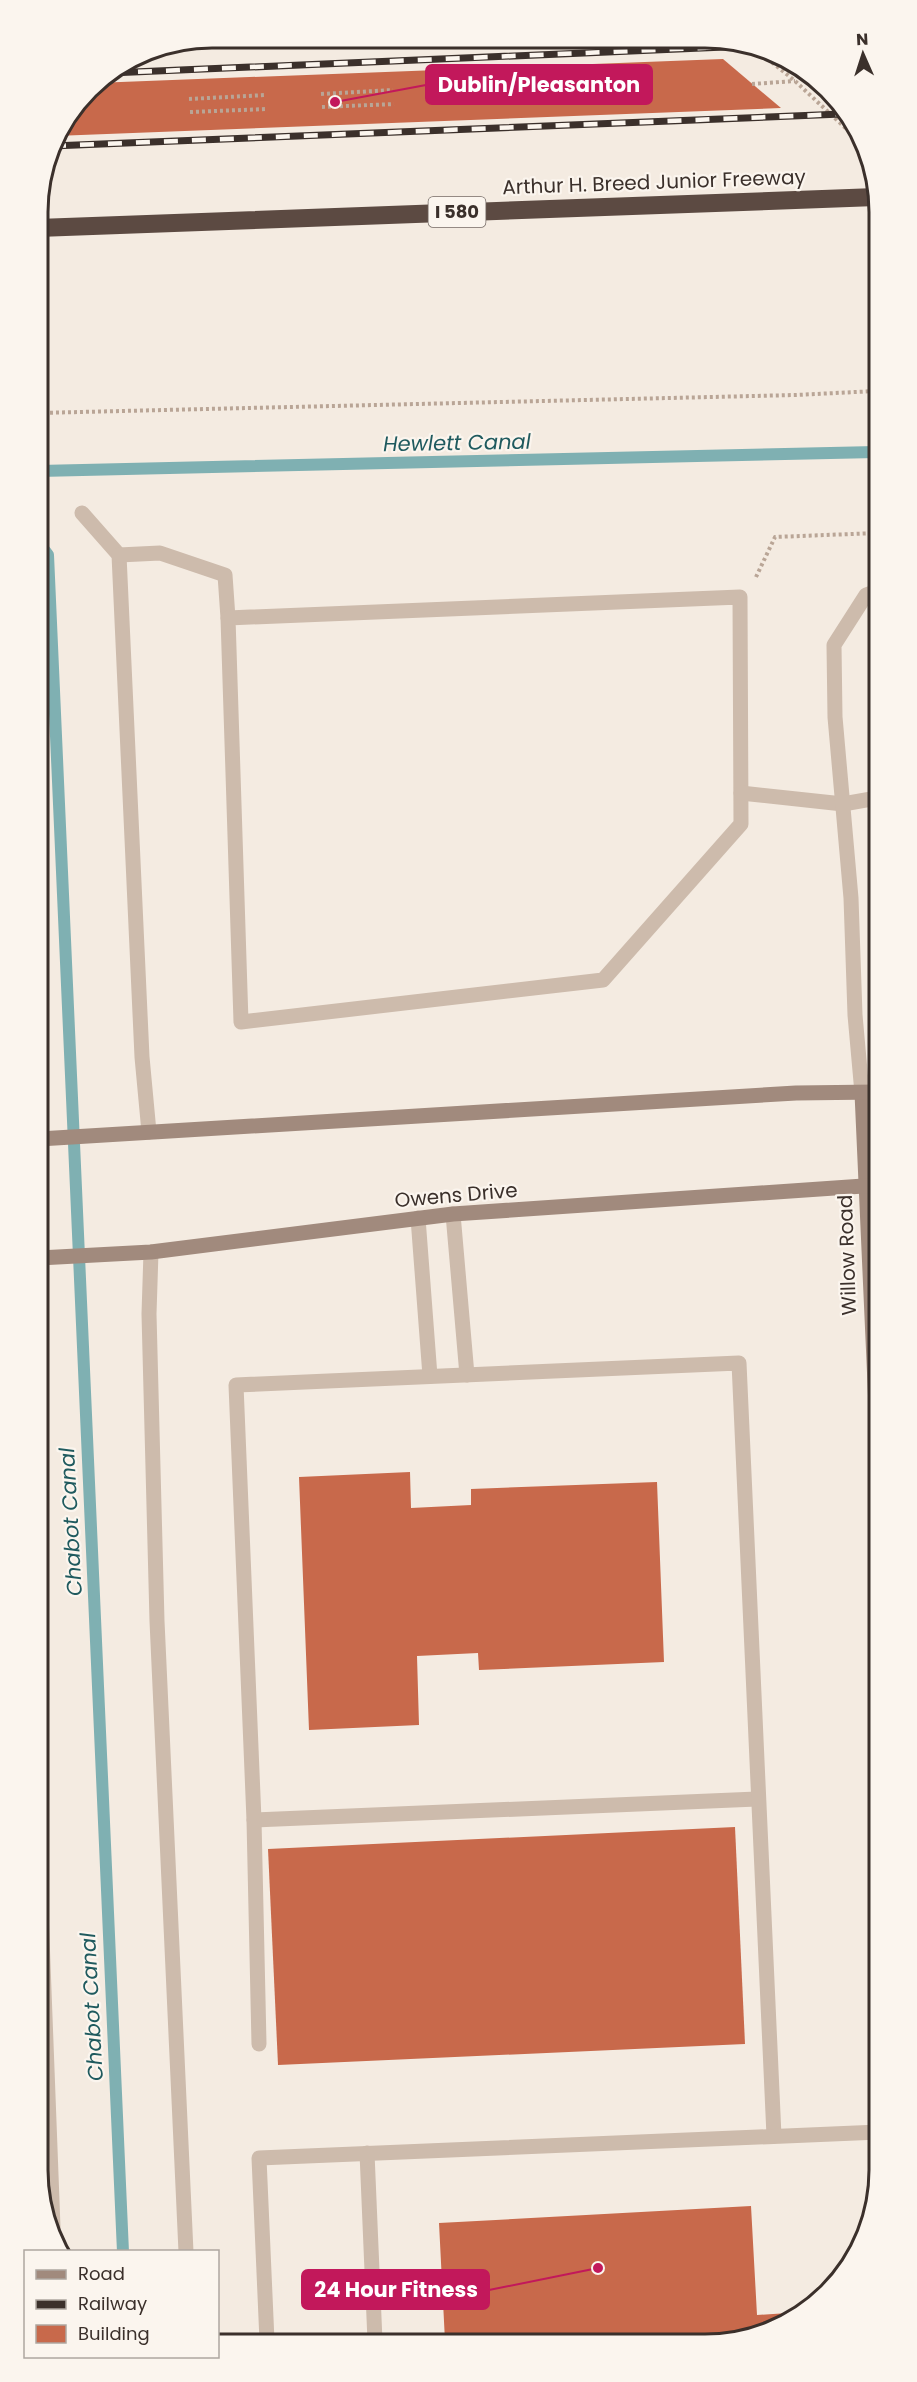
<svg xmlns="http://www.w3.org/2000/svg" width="917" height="2382" viewBox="0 0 917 2382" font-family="Poppins,sans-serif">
<rect width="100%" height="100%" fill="#f4ebe1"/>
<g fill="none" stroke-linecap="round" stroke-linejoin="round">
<g stroke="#7fb0b2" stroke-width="12">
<path d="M38,473L39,471L876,452"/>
<path d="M38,542L48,555L123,2252"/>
</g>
</g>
<g fill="#c8694b">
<path d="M723,59L781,108L55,136L95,83Z"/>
<path d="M410,1472L411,1508L471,1505V1489L657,1482L664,1662L479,1670L478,1653L417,1656L419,1725L309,1730L299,1477Z"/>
<path d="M735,1827L745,2044L278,2065L268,1849Z"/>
<path d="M751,2206L757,2315L803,2312L792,2321L739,2341H445L439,2223Z"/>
</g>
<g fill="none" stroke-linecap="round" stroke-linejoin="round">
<g stroke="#b9a596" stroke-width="4" stroke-dasharray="3 3" stroke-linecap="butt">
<path d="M758,51L795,81L853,135"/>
<path d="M752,84L795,81"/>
<path d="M441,89L513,86"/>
<path d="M321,94L393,90"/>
<path d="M189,99L266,95"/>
<path d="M441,102L513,99"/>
<path d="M322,107L394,104"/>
<path d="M190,112L267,109"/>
<path d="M38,413L796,395L876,391"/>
<path d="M756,577L775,537L877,533"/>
</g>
<g stroke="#cdbbac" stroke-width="15">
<path d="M82,513L119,555L142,1057L149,1132"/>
<path d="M119,555L160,553L225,575L228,618"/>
<path d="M740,597L741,824L603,980L241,1022L228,618Z"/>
<path d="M741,793L843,804L877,798"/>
<path d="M862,1093L855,1015L851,898L835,717L834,645L866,595L877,591"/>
<path d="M453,1214L467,1375"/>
<path d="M418,1218L430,1376"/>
<path d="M151,1252L149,1314L157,1621L186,2252"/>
<path d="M254,1820L757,1799"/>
<path d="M40,1885L53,2227"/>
<path d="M259,2044L254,1820L236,1385L739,1363L774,2136"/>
<path d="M367,2153L375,2341"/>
<path d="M267,2341L259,2158L879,2132"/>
</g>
<g stroke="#a18a7d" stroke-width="15">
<path d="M862,1093L878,1451"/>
<path d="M39,1139L796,1093L877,1092"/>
<path d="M39,1258L151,1252L453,1214L878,1185"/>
</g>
<path stroke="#5c4a42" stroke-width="18" d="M38,228L876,197"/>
<defs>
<g id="rail">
<path d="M110,73L749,46"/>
<path d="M52,146L842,114"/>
</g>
</defs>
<use href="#rail" stroke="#3b302b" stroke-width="7"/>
<use href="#rail" stroke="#fbf5ee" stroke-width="4.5" stroke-dasharray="14" stroke-linecap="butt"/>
</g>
<g text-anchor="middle" stroke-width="4.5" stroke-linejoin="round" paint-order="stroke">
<rect fill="#fbf5ee" stroke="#756b66" stroke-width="1.5" x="428.5" y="197" width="57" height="30" rx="4.5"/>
<g font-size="18" font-weight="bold" fill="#3b302b">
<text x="457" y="218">I 580</text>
</g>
<g font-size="20" fill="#3b302b" stroke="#fbf5ee">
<text transform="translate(654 182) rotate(-2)" y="7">Arthur H. Breed Junior Freeway</text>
<text transform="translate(456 1195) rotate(-5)" y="7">Owens Drive</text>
<text transform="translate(847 1255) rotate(-92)" y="7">Willow Road</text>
</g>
<g font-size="21" font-style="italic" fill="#1f5a5e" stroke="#fbf5ee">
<text transform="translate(457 443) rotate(-1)" y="7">Hewlett Canal</text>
<text transform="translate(71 1522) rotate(-93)" y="7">Chabot Canal</text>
<text transform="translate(92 2007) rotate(-93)" y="7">Chabot Canal</text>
</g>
</g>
<path d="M0 0H917V2382H0ZM212 48H705A164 164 0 0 1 869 212V2170A164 164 0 0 1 705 2334H212A164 164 0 0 1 48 2170V212A164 164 0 0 1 212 48Z" fill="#fbf5ee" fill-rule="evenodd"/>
<path fill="none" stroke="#3b302b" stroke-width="3" d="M212 48H705A164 164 0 0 1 869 212V2170A164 164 0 0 1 705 2334H212A164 164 0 0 1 48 2170V212A164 164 0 0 1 212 48Z"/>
<path fill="none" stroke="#c2185b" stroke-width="2" d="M335 102L426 85M598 2268L489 2290"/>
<g fill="#c2185b" stroke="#fbf5ee" stroke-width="2">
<circle cx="335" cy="102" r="6"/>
<circle cx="598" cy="2268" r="6"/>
</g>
<g fill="#c2185b" stroke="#c2185b" stroke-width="2">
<rect x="426" y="65" width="226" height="39" rx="6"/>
<rect x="302" y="2270" width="187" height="39" rx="6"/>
</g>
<g font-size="21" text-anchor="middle" font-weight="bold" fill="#fff">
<text x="539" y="92">Dublin/Pleasanton</text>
<text x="396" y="2297">24 Hour Fitness</text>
</g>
<rect x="24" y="2250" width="195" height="108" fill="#fbf5ee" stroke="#aea6a0" stroke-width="1.5"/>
<rect x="36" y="2270" width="30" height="9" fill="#a18a7d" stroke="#aea6a0" stroke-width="1.5"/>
<text x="78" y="2280" font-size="18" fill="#3b302b">Road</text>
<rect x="36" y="2300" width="30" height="9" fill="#3b302b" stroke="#aea6a0" stroke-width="1.5"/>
<text x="78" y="2310" font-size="18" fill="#3b302b">Railway</text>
<rect x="36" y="2325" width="30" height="18" fill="#c8694b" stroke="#aea6a0" stroke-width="1.5"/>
<text x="78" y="2340" font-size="18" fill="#3b302b">Building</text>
<g transform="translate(863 54) rotate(357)" stroke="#fbf5ee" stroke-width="4.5" paint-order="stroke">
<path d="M0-4.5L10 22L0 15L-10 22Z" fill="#3b302b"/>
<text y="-9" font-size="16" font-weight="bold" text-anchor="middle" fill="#3b302b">N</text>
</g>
</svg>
